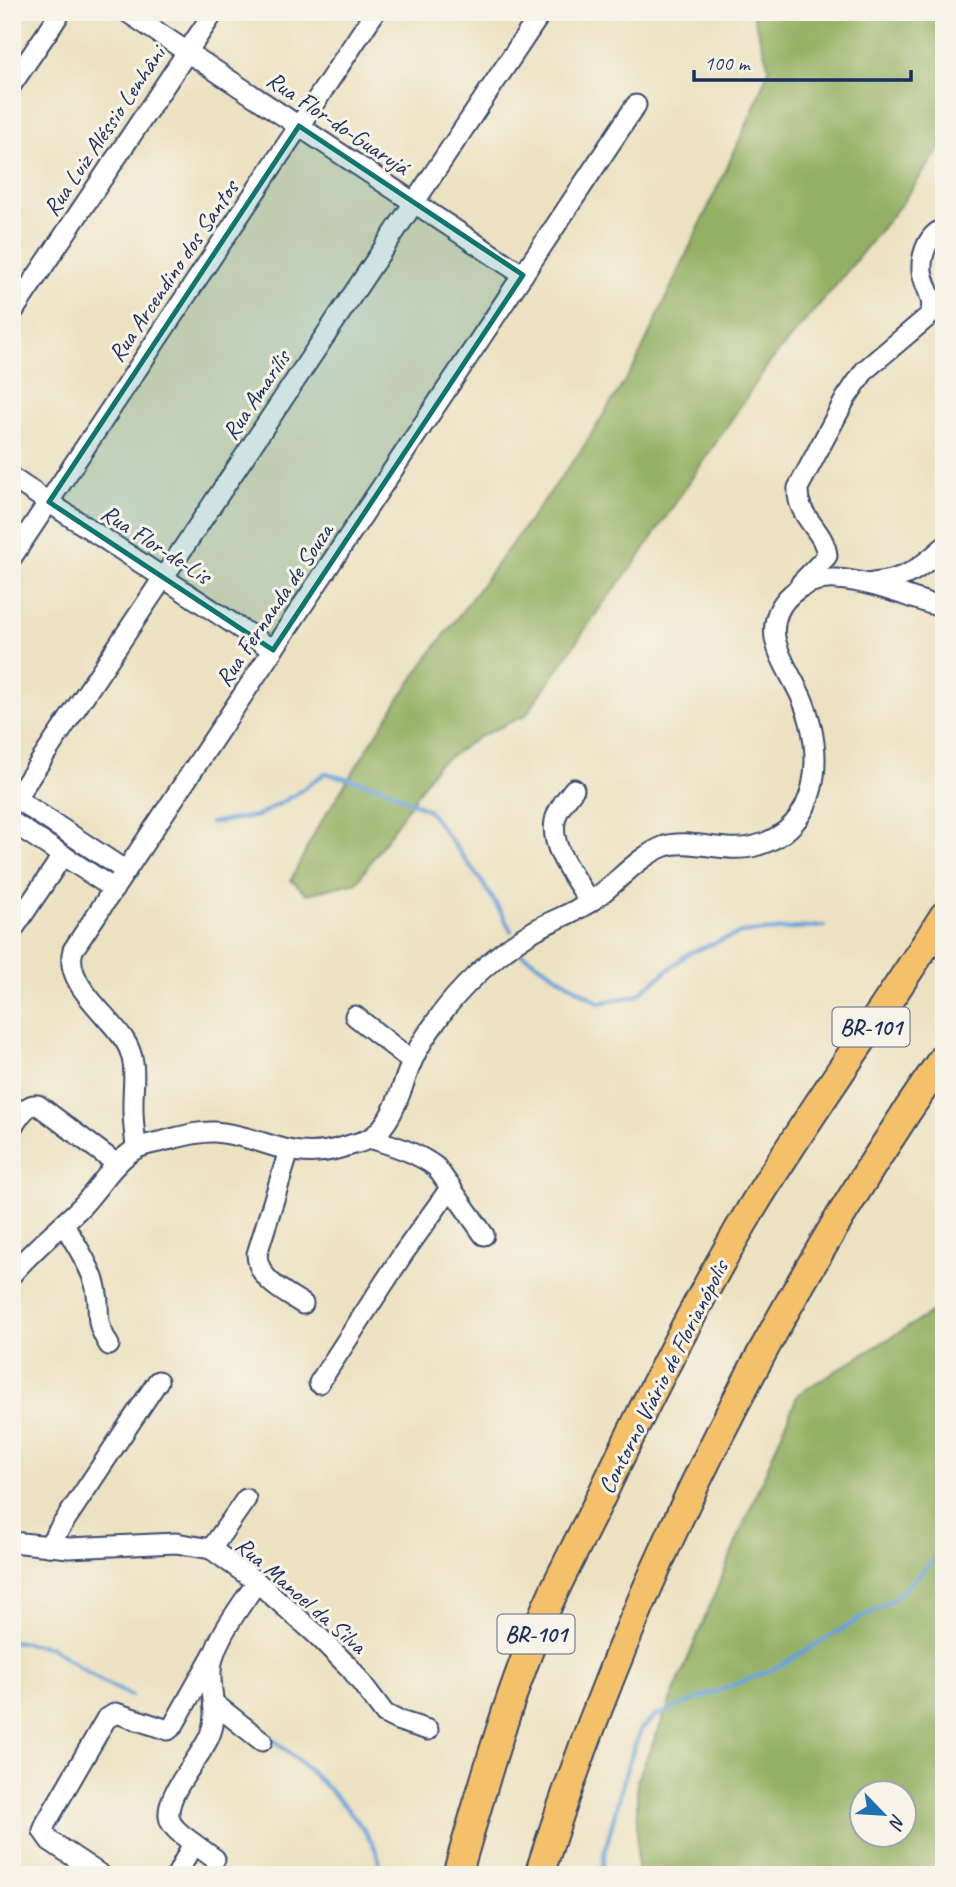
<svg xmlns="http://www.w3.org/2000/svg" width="956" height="1887" viewBox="0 0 956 1887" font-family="Caveat,sans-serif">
<rect width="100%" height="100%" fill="#f7f3e8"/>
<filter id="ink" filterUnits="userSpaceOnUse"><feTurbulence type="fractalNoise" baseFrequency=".0143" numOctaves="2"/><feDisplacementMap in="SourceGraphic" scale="14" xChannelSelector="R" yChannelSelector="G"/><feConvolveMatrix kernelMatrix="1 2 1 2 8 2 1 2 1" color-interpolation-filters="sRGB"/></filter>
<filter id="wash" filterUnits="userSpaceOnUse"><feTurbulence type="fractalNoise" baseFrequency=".00686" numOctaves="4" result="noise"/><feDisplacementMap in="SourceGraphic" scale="28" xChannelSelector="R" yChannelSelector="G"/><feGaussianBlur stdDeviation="1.57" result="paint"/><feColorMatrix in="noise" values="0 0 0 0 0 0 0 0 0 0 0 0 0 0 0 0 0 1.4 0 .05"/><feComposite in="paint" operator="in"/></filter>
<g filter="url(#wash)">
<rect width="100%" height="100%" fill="#ece1c0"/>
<g fill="#94b163" stroke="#587060" stroke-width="2" fill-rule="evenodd">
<path d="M752,12H944V143L902,203L836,285L770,362L633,566L602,605L526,715L479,737L437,765L357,882L307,894L291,880L316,830L399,699L428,657L580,452L636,363L751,115L769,68Z"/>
<path d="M944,1305V1875H637V1781L798,1394ZM862,1792H904V1834H862Z"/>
</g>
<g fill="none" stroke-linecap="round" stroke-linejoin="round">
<g stroke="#6ba1d8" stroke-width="4.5">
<path d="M210,823L257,816L293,796L325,773L382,787L428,810L480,879L504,917L511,931"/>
<path d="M521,953L599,1003L636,996L689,953L741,933L824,926"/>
<path d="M12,1641L50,1647L98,1679L131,1696"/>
<path d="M267,1735C302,1762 351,1806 373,1844C378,1852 380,1865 382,1875"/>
<path d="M601,1875L605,1850L629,1761L641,1729L657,1715L774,1669L895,1598L944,1550"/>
</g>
</g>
</g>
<g filter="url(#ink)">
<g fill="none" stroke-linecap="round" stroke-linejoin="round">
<defs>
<g id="minor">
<path d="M127,12L523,275"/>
<path d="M12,84L61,12"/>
<path d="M12,313L214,12"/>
<path d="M12,478L273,650"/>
<path d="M12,557L375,12"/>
<path d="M801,583L827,556C825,529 796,518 798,488L846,398L865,370L930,315C936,299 924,287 922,271C921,255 928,234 944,229"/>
<path d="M873,583C907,579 919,569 944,547"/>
<path d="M574,789C567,798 559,807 556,817C547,846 576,879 590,902"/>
<path d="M12,796L126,871"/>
<path d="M16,798L537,19"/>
<path d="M12,822L114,889"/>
<path d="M12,931L63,855"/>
<path d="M355,1016L412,1061"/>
<path d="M12,1127C19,1118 26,1103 38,1105L117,1164"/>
<path d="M370,1138C394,1146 416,1152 436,1167L484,1235"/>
<path d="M136,1148C135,1135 133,1123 133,1110C132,1085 139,1063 125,1041C109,1015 63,983 73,950L636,105"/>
<path d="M289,1151L257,1254C258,1280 283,1291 303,1304"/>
<path d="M64,1224C74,1242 92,1268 96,1288C102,1316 92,1316 109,1345"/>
<path d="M12,1274C33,1249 59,1229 82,1206C99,1188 113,1163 134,1150C143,1144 157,1143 167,1140C183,1136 199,1131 215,1132C266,1136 289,1164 344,1147C352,1144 364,1142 371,1138C395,1121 402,1084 413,1059C419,1046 427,1034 435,1023C458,988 501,949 537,929C555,919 576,912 593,900C616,884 638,856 665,846C690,838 726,854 755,846C821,829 825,754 803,701C795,681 779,660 775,638C770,602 803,577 836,579C872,581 909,598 944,608"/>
<path d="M319,1383L403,1254L451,1187"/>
<path d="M12,1542L69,1548L176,1543L211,1549L257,1582L316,1634L351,1669L385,1714L397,1720L428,1730"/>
<path d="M48,1546L158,1381"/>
<path d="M211,1549L246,1499"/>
<path d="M215,1704L262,1741"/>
<path d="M193,1843L215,1859"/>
<path d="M101,1875L50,1841L43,1831L46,1823L106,1719L116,1713L168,1730L173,1726L214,1653"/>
<path d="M177,1875L193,1843C184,1836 170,1828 169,1816C167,1791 201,1758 210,1735C219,1713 210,1694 211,1672C211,1643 241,1606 257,1582"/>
</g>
<g id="highway">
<path d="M457,1875C479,1800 500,1725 528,1652C547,1601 573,1553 597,1505C645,1403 695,1303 753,1206C813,1107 882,1014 944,916"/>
<path d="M539,1875C633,1583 769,1309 944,1057"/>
</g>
</defs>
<use href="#minor" stroke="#3a4a6d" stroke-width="23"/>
<use href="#highway" stroke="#3a4a6d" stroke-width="32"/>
<use href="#minor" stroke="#fff" stroke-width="19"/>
<use href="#highway" stroke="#f4c16a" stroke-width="28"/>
</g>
</g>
<path fill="#0f766e" fill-opacity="0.2" stroke="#0f766e" stroke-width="5" stroke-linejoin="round" d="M299,126L523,275L273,650L49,502Z"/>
<g text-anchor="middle" stroke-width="6" stroke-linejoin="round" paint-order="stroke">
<g fill="#f7f3e8" stroke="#5d6a87" stroke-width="2">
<rect x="832.5" y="1007.5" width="77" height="39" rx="5"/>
<rect x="497.5" y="1614.5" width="77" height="39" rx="5"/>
</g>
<g font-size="23" font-weight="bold" fill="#1b2f5e">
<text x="871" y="1035">BR-101</text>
<text x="536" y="1642">BR-101</text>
</g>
<g font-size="24" fill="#1b2f5e" stroke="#f7f3e8">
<text transform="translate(338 123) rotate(34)" y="8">Rua Flor-do-Guarujá</text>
<text transform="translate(104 131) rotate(-56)" y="8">Rua Luiz Aléssio Lenhâni</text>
<text transform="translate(173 271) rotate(-56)" y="8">Rua Arcendino dos Santos</text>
<text transform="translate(256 395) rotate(-56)" y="8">Rua Amarílis</text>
<text transform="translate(156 544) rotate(33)" y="8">Rua Flor-de-Lis</text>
<text transform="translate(274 605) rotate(-56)" y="8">Rua Fernanda de Souza</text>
<text transform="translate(663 1377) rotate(-63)" y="8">Contorno Viário de Florianópolis</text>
<text transform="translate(301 1595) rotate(41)" y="8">Rua Manoel da Silva</text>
</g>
</g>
<rect width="956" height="1887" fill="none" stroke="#f7f3e8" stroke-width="42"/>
<g transform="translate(883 1814) rotate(115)"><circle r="33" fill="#f7f3e8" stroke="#9fa5b1" stroke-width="2"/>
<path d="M0-5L12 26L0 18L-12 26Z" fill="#1f6fb2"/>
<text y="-10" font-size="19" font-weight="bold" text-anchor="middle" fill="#1b2f5e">N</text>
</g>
<path d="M694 70v10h217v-10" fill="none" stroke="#1b2f5e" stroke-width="3.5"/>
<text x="704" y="70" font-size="21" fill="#1b2f5e" stroke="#f7f3e8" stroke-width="5" paint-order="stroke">100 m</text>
</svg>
